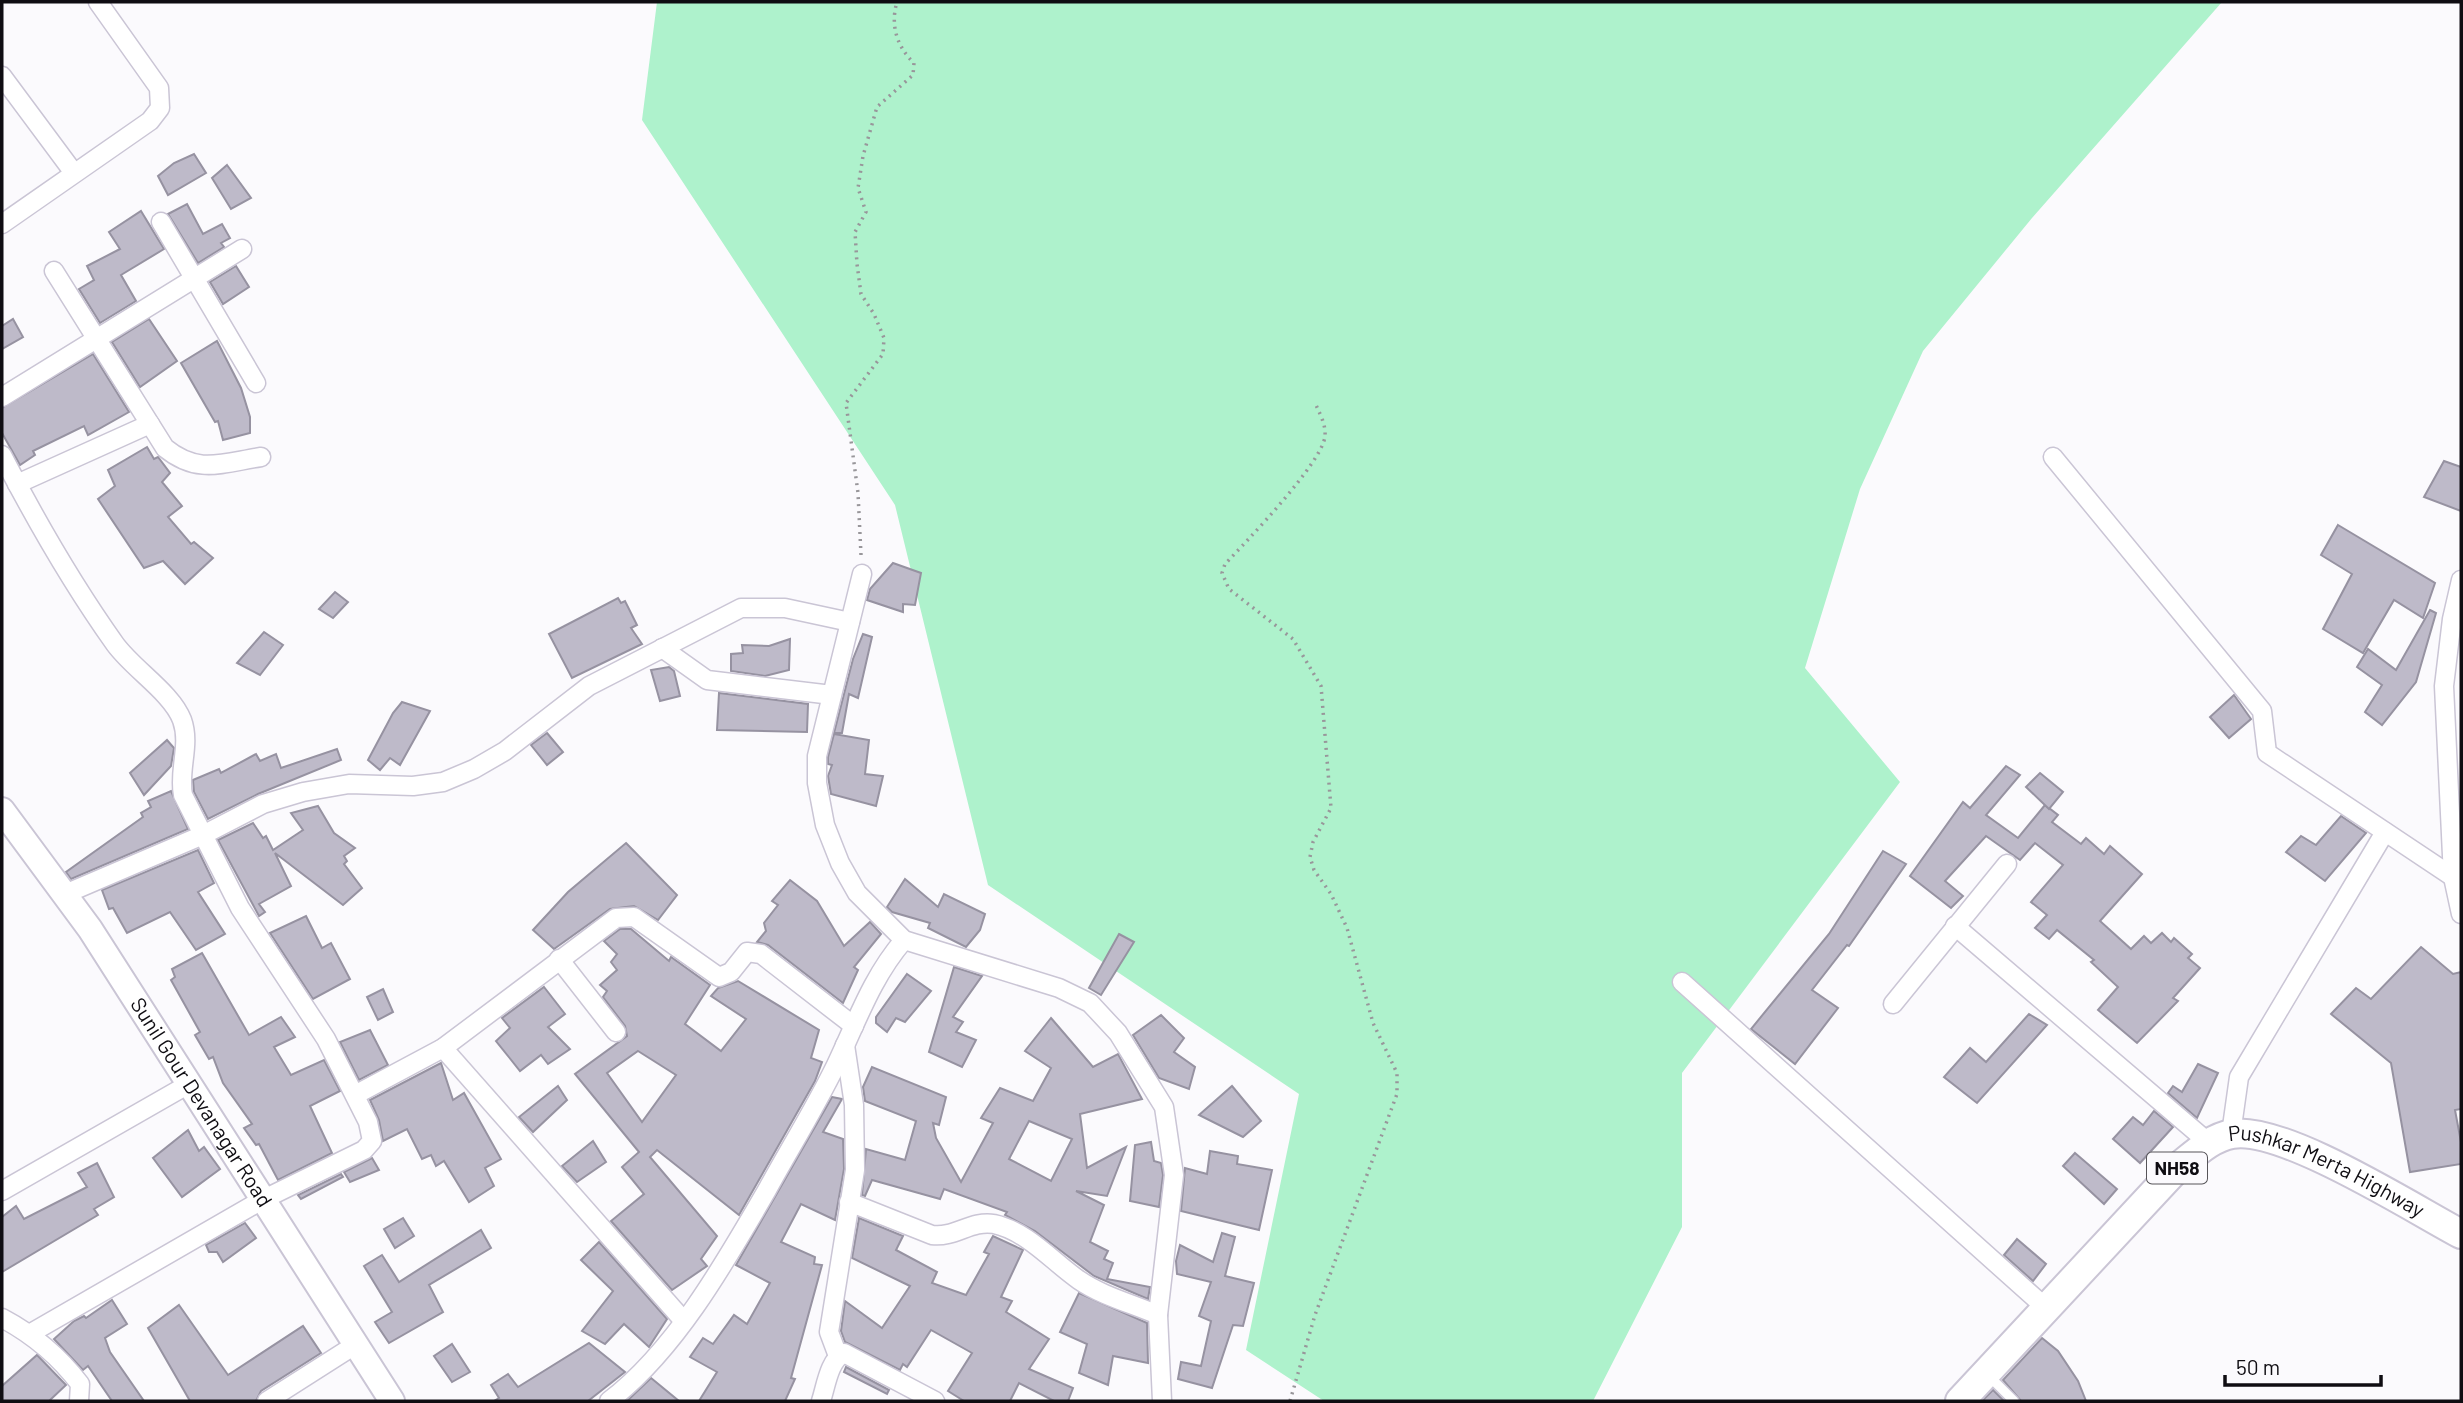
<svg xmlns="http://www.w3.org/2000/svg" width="2463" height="1403" viewBox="0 0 2463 1403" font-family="Barlow,sans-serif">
<rect width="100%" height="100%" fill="#fbfafd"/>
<path fill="#aef2cc" d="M657,2H2222L2032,218L1923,351L1860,489L1805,668L1900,782L1682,1073V1227L1593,1401H1324L1246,1350L1299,1094L988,885L895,505L642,120Z"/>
<g fill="#bebac9" stroke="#9692a1" stroke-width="2" fill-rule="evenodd">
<path d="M194,154L206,173L168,195L158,176L174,163Z"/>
<path d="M227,165L251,198L231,209L212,178Z"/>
<path d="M187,204L203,234L222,224L230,238L221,243L224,247L198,263L168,214Z"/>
<path d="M141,211L164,249L121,275L136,301L100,323L79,289L94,280L87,266L120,249L109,232Z"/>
<path d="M236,266L249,287L223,304L210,282Z"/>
<path d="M13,319L23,337L2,349V326Z"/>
<path d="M149,319L177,361L140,387L112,342Z"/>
<path d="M217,341L241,388L250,417V433L223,440L218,421L215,422L181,363Z"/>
<path d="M93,354L129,412L88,435L84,426L33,451L35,455L20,465L2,433V408Z"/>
<path d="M147,447L154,459L158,457L170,473L162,482L182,506L168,517L191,544L194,542L213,558L185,584L163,561L144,568L98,499L115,486L108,470Z"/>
<path d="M2444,461L2461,467V511L2424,497Z"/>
<path d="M2338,525L2435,583L2423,618L2394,600L2363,653L2323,629L2352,574L2321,555Z"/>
<path d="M893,563L921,573L915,605L903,604V612L867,600L870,589Z"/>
<path d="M335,592L348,602L333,618L319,609Z"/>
<path d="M618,598L621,603L625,601L637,625L631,628L642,644L572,678L549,634Z"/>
<path d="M2430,610L2436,613L2416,682L2382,725L2365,712L2382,685L2357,667L2368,649L2396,670Z"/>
<path d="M264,632L283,645L260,675L237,663Z"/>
<path d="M863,634L872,637L858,698L849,694L842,733H834L853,659Z"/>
<path d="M790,639L789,670L765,676L731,671V654L743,653L742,645L769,646Z"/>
<path d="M669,667L674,671L680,696L660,701L651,670Z"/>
<path d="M719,693L808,704L807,732L717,730Z"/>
<path d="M2234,695L2251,719L2229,738L2210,717Z"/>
<path d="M402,702L430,711L400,765L390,758L380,770L368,760L393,713Z"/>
<path d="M547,733L563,752L547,765L531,745Z"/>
<path d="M834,734L869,740L865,774L883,776L876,806L831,794L828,776L832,765L828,764V757Z"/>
<path d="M167,740L174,748L171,766L144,795L130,773Z"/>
<path d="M337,749L341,760L258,794L208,819L194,792L193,780L219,769L221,773L256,754L260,761L276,754L281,768Z"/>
<path d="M2006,766L2020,775L1986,815L2018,838L2045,805L2058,815L2052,822L2081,844L2086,838L2104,854L2110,846L2142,874L2100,921L2131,949L2144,936L2151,943L2162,933L2171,942L2174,938L2192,954L2188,958L2200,968L2173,998L2178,1001L2137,1043L2098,1010L2118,987L2091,962L2094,960L2057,930L2049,939L2035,928L2047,915L2031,902L2063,865L2035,843L2020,860L1986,836L1945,881L1963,896L1951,908L1910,876L1963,802L1970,808Z"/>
<path d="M2040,773L2063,792L2049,809L2026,787Z"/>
<path d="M171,791L188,829L71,879L66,872L143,817L141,813L151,807L148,801Z"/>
<path d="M318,806L334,833L355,848L344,856L347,861L344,864L362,888L343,905L275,853L291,886L259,904L265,912L259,916L218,840L253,823L263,838L266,836L273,850L303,830L291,813Z"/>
<path d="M2341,816L2366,833L2325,881L2286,852L2301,836L2316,845Z"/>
<path d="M626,843L677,895L658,920L634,906L610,909L554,949L533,930L568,892Z"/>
<path d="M198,850L214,883L198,892L225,934L196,950L170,912L127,933L113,908L109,909L102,890Z"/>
<path d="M1883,851L1906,864L1849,946L1847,945L1812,990L1838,1008L1795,1064L1751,1029L1829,934Z"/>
<path d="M905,879L938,907L944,894L985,914L980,930L966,947L928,928L930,923L892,912L887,907Z"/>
<path d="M790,880L817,901L844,946L870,922L881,934L854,967L858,970L843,1003L768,945L757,942L766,931L764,923L778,905L772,901Z"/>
<path d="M306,916L322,948L331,943L350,979L313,999L270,933Z"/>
<path d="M620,929H631L669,961L671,957L710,985L685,1024L721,1051L746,1019L711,996L718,988L738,981L819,1030L811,1058L822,1062L815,1081L739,1215L657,1150L650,1157L717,1236L701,1259L707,1266L672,1290L611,1221L644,1194L622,1167L639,1152L575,1074L627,1036L625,1026L603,997L607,991L600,985L617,970L611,962L617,954L604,941ZM638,1051L676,1075L642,1122L607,1073Z"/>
<path d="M1119,934L1134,942L1101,995L1089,988Z"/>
<path d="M2421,947L2453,974L2461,972V1109L2455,1110L2461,1142V1164L2410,1172L2391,1063L2331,1014L2356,988L2371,999Z"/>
<path d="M202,953L249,1035L281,1017L295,1037L274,1047L291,1075L324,1060L340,1091L310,1106L332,1153L278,1180L259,1144L256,1145L244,1128L252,1124L223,1083L213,1057L209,1059L195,1035L200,1032L171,980L175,977L172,969Z"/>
<path d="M954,967L982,976L953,1017L963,1022L956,1032L976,1040L962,1067L929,1052Z"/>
<path d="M907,974L931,991L905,1022L896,1018L887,1032L876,1023V1017Z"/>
<path d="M544,987L565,1014L548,1027L570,1049L548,1064L541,1055L520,1071L496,1041L510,1028L502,1018Z"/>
<path d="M383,989L393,1012L378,1020L367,997Z"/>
<path d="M2029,1014L2047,1025L1977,1103L1944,1077L1970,1048L1986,1062Z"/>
<path d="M1161,1015L1184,1038L1174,1052L1195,1067L1189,1089L1159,1078L1133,1035Z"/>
<path d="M1051,1018L1093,1067L1118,1054L1142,1099L1080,1114L1087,1168L1126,1147L1107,1196L1076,1191L1104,1205L1090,1242L1108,1251L1104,1259L1113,1263L1107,1279L1150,1287L1148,1299L1094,1276L1035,1231L1005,1215L1007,1212L944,1189L940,1199L872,1180L865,1196L862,1195L866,1149L905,1160L916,1121L865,1101L863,1087L872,1067L946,1097L939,1125L933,1123L936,1138L961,1182L993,1123L981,1118L1000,1088L1033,1101L1051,1068L1025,1051ZM1029,1121L1072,1139L1051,1181L1009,1159Z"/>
<path d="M370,1030L388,1065L359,1080L340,1042Z"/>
<path d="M441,1063L453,1100L464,1093L501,1159L485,1168L494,1186L469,1202L444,1161L436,1166L431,1155L422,1159L407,1129L383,1141L379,1120L370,1100Z"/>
<path d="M2198,1064L2218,1073L2197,1118L2168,1093L2173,1086L2182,1092Z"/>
<path d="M558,1086L567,1100L533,1132L519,1117Z"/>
<path d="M1232,1086L1261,1121L1243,1137L1199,1115Z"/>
<path d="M832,1097L842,1099L823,1132L843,1139L844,1169L835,1220L801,1204L781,1242L815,1257L814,1264L822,1265L791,1378L795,1379L785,1401H699L717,1372L690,1357L703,1338L713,1344L734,1315L747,1324L770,1283L736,1265Z"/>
<path d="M2154,1111L2173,1127L2140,1163L2113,1139L2133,1117L2143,1125Z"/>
<path d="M188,1130L199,1151L204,1147L220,1169L182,1197L153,1158Z"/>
<path d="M593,1141L606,1162L577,1182L562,1166Z"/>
<path d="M1151,1142L1154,1161L1161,1163L1163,1175L1159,1207L1130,1201L1135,1145Z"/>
<path d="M1210,1151L1238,1156L1237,1164L1272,1170L1259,1230L1181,1211L1185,1168L1207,1174Z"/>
<path d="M2075,1153L2117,1189L2104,1204L2063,1166Z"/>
<path d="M372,1158L379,1170L350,1182L344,1172Z"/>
<path d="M97,1163L114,1197L94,1209L98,1215L2,1272V1217L16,1206L24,1219L87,1187L78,1173Z"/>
<path d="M341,1174L343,1177L301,1199L298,1195Z"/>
<path d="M403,1218L414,1236L395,1248L384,1229Z"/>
<path d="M859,1218L903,1236L896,1250L937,1272L932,1283L966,1295L989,1254L984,1252L993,1236L1023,1250L1001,1297L1012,1301L1006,1312L1049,1339L1029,1369L1073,1388L1068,1401H1054L1019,1383L1010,1401H964L948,1391L972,1353L931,1330L907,1367L903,1364L900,1370L845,1342L841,1331L845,1301L882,1328L910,1286L852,1258Z"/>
<path d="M245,1223L256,1238L223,1262L217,1252H209L206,1245Z"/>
<path d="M481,1230L491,1248L429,1285L443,1312L389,1343L375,1322L392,1312L364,1266L382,1255L399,1282Z"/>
<path d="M1222,1233L1235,1237L1225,1276L1254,1283L1243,1326L1233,1325L1212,1388L1178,1379L1181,1362L1201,1366L1211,1321L1199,1316L1211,1282L1177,1274L1176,1261L1180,1245L1213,1262Z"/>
<path d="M2017,1239L2046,1264L2033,1281L2004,1255Z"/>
<path d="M599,1242L667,1319L649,1347L624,1324L605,1344L582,1331L613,1291L581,1260Z"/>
<path d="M1079,1293L1147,1323L1148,1363L1113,1356L1108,1385L1079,1373L1087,1344L1060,1332Z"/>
<path d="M112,1300L127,1324L105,1338L110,1352L144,1401H112L88,1366L83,1370L54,1339L74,1321L84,1316L86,1318Z"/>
<path d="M179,1305L228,1375L303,1326L321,1353L261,1391L256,1401H190L148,1328Z"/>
<path d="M2042,1338L2058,1351L2078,1381L2086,1401H2021L2003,1380Z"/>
<path d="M589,1343L625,1372L588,1401H494L499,1398L491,1385L508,1374L518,1387Z"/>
<path d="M452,1344L470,1372L452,1382L434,1356Z"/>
<path d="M37,1355L66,1385L49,1401H2V1386Z"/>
<path d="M846,1367L889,1390L887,1394L844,1372Z"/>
<path d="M651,1378L679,1401H627Z"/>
<path d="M1993,1390L2004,1401H1982Z"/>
</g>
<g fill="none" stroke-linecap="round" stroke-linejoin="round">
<defs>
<path id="service" d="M1988,1375L2014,1401"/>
<g id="minor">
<path d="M2,76L74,173"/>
<path d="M161,222L256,383"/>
<path d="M2,224L150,121L160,108L159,88L98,2"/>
<path d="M54,271L165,448C198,475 222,463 261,457"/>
<path d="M2,397L242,249"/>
<path d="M2,455C35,519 73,585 115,644C133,669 172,693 182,720C191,745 178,770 183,795L240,908L326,1039L368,1122L372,1141L364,1150L262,1200L31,1333"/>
<path d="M2053,457L2262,711L2267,753L2453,877"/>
<path d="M17,484L150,424"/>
<path d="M862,574L817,756V783L825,825L840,863L857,893L904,940L1059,988L1090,1003L1118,1033L1164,1107L1174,1175L1158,1315L1162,1401"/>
<path d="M2461,580L2452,619L2444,686L2453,877L2461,914"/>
<path d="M662,648L707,680L832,695"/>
<path d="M65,894L203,835L263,804L303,792L349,784L413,786L443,782L474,769L505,751L589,686L741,608H785L850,622"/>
<path d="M1955,926L2209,1143"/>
<path d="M559,959L616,1032"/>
<path d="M1682,982L2046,1308"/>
<path d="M1893,1004L2007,864"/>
<path d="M443,1048L683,1320"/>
<path d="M355,1095L443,1048L616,918L634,917L719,977L731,972L747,952L761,954L854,1026"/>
<path d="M2231,1134L2239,1077L2385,832"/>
<path d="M2,1191L189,1084"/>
<path d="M849,1202L932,1235C955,1238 971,1220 994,1224C1027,1231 1053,1262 1079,1280C1102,1296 1133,1304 1158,1315"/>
<path d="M2,1318C34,1335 58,1355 80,1384L79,1401"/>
<path d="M838,1356L829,1332L855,1170L854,1105L845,1045"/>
<path d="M267,1401L355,1345"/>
<path d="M609,1401C675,1351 726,1261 767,1190C790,1148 815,1108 836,1065C857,1021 872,977 904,940"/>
<path d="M821,1401C826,1386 829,1360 844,1353L935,1401"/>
</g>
<g id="secondary">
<path id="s1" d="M2,810L90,929L392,1401"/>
</g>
<g id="trunk">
<path id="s2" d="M1960,1401L2177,1168C2194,1155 2210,1138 2232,1134C2282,1125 2412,1208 2461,1234"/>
</g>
</defs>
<use href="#service" stroke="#cac5d5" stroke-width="12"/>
<use href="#minor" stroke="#cac5d5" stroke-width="21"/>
<use href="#secondary" stroke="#cac5d5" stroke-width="28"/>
<use href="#trunk" stroke="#cac5d5" stroke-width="32"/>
<g stroke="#98969a" stroke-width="3.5" stroke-dasharray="2 5" stroke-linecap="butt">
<path d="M861,555L858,493L846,403L883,354L884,338L874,314L861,294L857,264L855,232L866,212L858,188L863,156L877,107L913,75L914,63C897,47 890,25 897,2"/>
<path d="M1290,1401L1315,1315L1397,1094V1073L1373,1023L1347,928L1331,894L1314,870L1310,857L1313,842L1331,808L1321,686L1293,639L1229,589L1222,573L1225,564C1246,542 1323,462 1325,436C1326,425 1320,414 1316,405"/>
</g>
<use href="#service" stroke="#fff" stroke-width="9"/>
<use href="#minor" stroke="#fff" stroke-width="18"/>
<use href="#secondary" stroke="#fff" stroke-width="24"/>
<use href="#trunk" stroke="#fff" stroke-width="28"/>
</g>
<g text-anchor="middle" stroke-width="6" stroke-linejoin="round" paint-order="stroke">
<rect fill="#fbfafd" stroke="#565458" stroke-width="2" x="2147" y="1152.5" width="60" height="31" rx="5"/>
<g font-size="19" font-weight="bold" fill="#0f0d12">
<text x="2177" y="1175">NH58</text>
</g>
<g font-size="21" fill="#0f0d12" stroke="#fbfafd">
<text dy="7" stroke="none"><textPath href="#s1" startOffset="354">Sunil Gour Devanagar Road</textPath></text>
<text dy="7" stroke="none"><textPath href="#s2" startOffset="486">Pushkar Merta Highway</textPath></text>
</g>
</g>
<rect width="2463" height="1403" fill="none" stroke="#0f0d12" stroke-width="7"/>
<path d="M2225 1375v10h156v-10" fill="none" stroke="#0f0d12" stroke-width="3.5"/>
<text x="2236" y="1375" font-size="21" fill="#0f0d12" stroke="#fbfafd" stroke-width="5" paint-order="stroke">50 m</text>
</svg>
